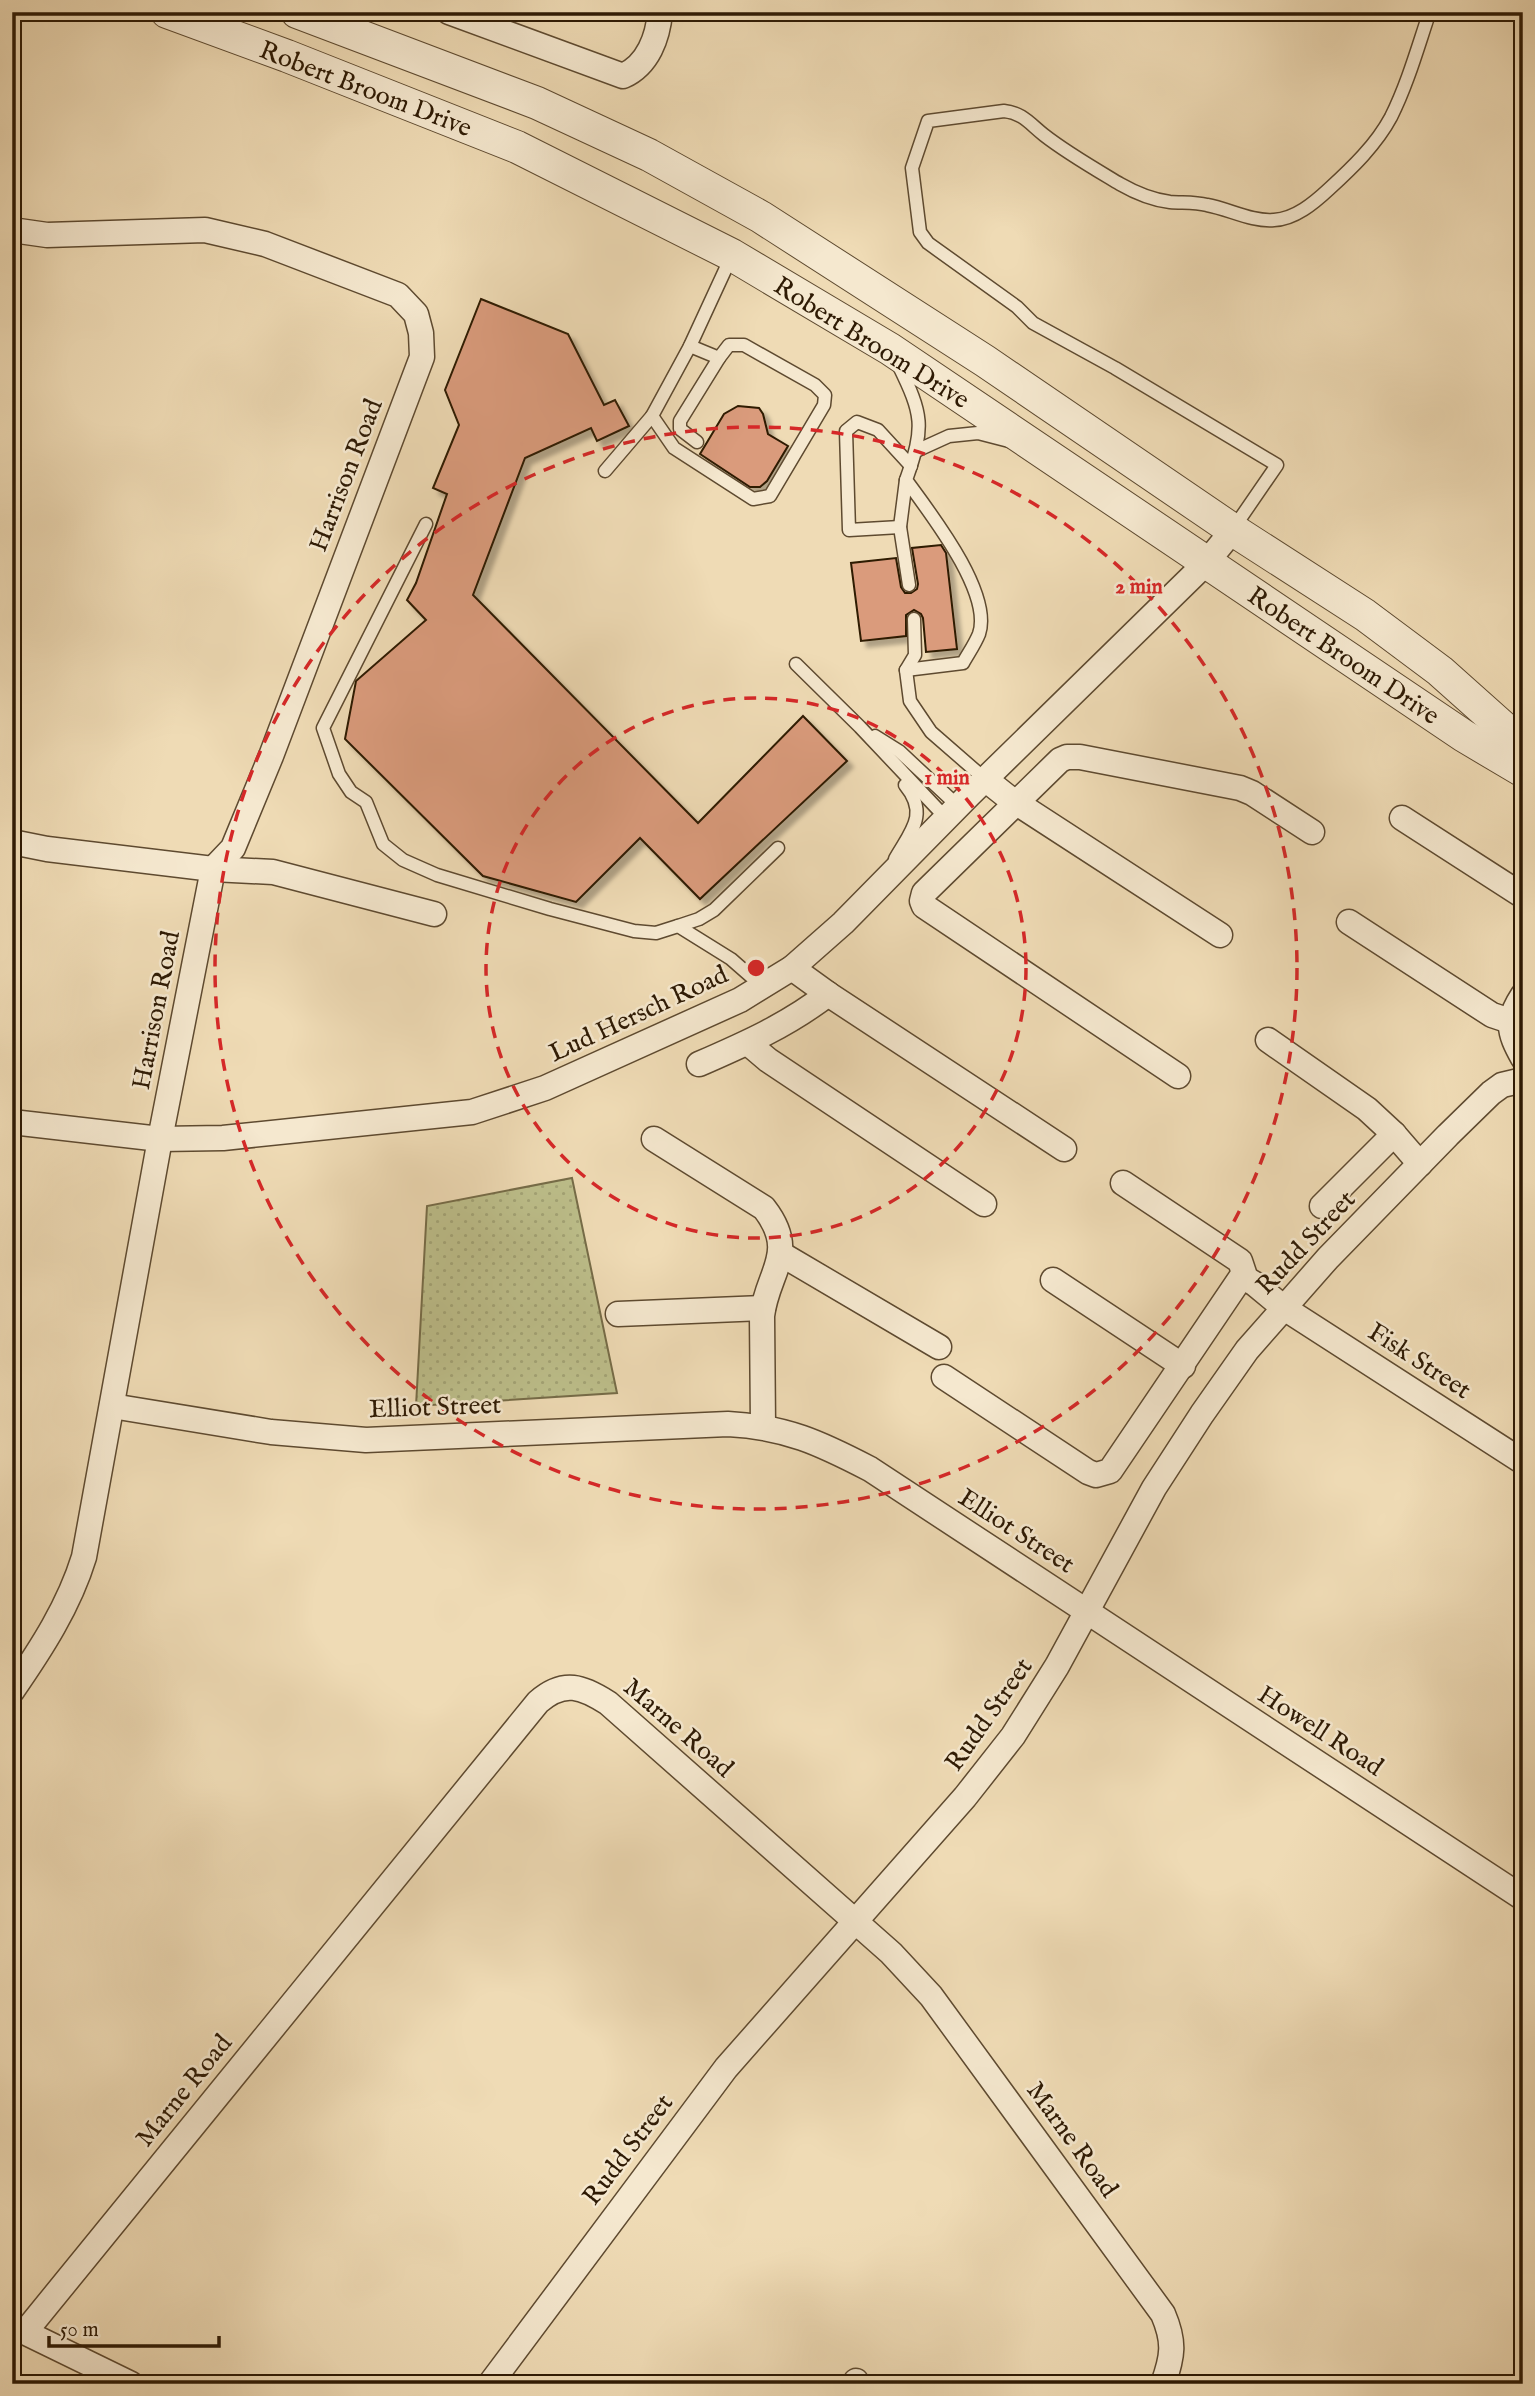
<svg xmlns="http://www.w3.org/2000/svg" width="1535" height="2396" viewBox="0 0 1535 2396" font-family="'IM FELL English',serif">
<defs>
<pattern id="grass-dots" width="8" height="8" patternUnits="userSpaceOnUse" patternTransform="scale(1.75)"><rect width="8" height="8" fill="#bdbf8b"/><path d="M2 2h.1M6 6h.1" fill="none" stroke="#a3a476" stroke-width="1.8" stroke-linecap="round"/></pattern>
<filter id="shadow"><feDropShadow dx="6" dy="6" stdDeviation="2" flood-color="#0004"/></filter>
</defs>
<rect width="100%" height="100%" fill="#efdbb5"/>
<filter id="stains"><feTurbulence type="fractalNoise" baseFrequency=".00286" numOctaves="4"/><feColorMatrix values="0 0 0 0 .2 0 0 0 0 .09 0 0 0 0 .02 0 0 0 .5 -.17"/></filter>
<radialGradient id="worn" r=".72"><stop offset=".6" stop-color="#630" stop-opacity="0"/><stop offset="1" stop-color="#630" stop-opacity=".3"/></radialGradient>
<path fill="url(#grass-dots)" stroke="#766c48" stroke-width="2" d="M572,1178L617,1393L416,1406L427,1206Z"/>
<g fill="#da9b7b" stroke="#2e1a04" stroke-width="2" filter="url(#shadow)">
<path d="M481,299L568,334L604,405L615,400L629,426L597,441L591,428L525,458L473,595L698,823L803,716L847,761L700,899L640,838L576,902L483,876L345,739L356,681L426,620L407,600L416,583L447,494L433,488L459,425L445,390Z"/>
<path d="M738,406L759,408L763,414L768,434L788,446L767,481L760,487H750L700,454L724,414Z"/>
<path d="M941,545L946,553L957,649L926,652L923,618L921,614L914,610L906,615V636L861,641L851,563L896,558L901,587L905,593H911L917,589L918,584L912,548Z"/>
</g>
<g fill="none" stroke-linecap="round" stroke-linejoin="round">
<defs>
<g id="service">
<path d="M898,364C923,415 925,426 906,480C930,513 993,593 979,634C975,644 968,654 963,663L906,670"/>
<path d="M652,416L674,448L753,499L770,496L824,405L825,395L815,385L744,345H729L719,358L690,346"/>
<path d="M697,442L680,429V421L719,358"/>
<path d="M916,451L949,436L978,433L1009,441"/>
<path d="M605,471L652,416L690,346L732,255"/>
<path d="M906,480L900,527L909,585"/>
<path d="M426,524L323,728L339,774L351,792L366,802L383,844L403,860L437,875L550,909L634,931L656,933L678,926L731,959L763,987"/>
<path d="M900,527L849,530L846,431L857,422L878,430L911,466"/>
<path d="M1233,529L1277,465L1115,368L1033,323L1017,307L928,243L920,232L912,168L928,121L1004,111C1023,113 1030,124 1044,135C1067,153 1095,169 1120,184C1134,192 1153,200 1170,202C1182,203 1195,202 1207,205C1229,209 1252,222 1274,220C1295,219 1314,203 1329,189C1352,168 1376,145 1391,117C1407,85 1417,50 1428,17V12"/>
<path d="M914,619L915,655L906,670L910,701L931,732L985,779"/>
<path d="M796,664L860,727L946,818"/>
<path d="M875,736L899,751L958,806"/>
<path d="M895,859C911,831 929,814 905,785"/>
<path d="M678,926L699,919L714,910L778,848"/>
</g>
<g id="minor">
<path d="M449,12L623,76C648,65 658,37 660,12"/>
<path d="M12,230L47,235L205,230L265,244L398,295L416,314L421,333L422,357L271,756L233,848L213,869L160,1139L84,1557C69,1606 41,1649 12,1691"/>
<path d="M985,779L1009,798L1220,935"/>
<path d="M1402,818L1523,896"/>
<path d="M12,842L47,849L213,869L273,872L434,914"/>
<path d="M1349,922L1492,1015L1510,1021"/>
<path d="M792,968L828,994L1064,1149"/>
<path d="M1523,995C1506,1021 1508,1031 1523,1058"/>
<path d="M1268,1040L1367,1109L1394,1134L1420,1164"/>
<path d="M748,1043L768,1060L984,1204"/>
<path d="M699,1064C745,1044 788,1025 828,994"/>
<path d="M1178,1076L924,906L922,901L924,893L1060,760L1067,757H1080L1240,788L1252,793L1312,832"/>
<path d="M12,1122L160,1139L223,1138L472,1112L545,1088L740,1000L792,968L843,923L969,795L1206,563L1233,530"/>
<path d="M654,1139L764,1208C799,1253 767,1272 762,1316L763,1426"/>
<path d="M1322,1206L1394,1134"/>
<path d="M781,1254L939,1347"/>
<path d="M1243,1277L1255,1284L1284,1308L1523,1462"/>
<path d="M1053,1280L1183,1366"/>
<path d="M618,1314L763,1308"/>
<path d="M944,1377L1088,1472L1096,1475L1110,1471L1244,1273L1240,1261L1123,1183"/>
<path d="M112,1406L271,1432L366,1440L728,1424C786,1427 820,1443 870,1469L1523,1898"/>
<path d="M12,2326L131,2384"/>
<path d="M25,2332L538,1702C564,1679 583,1687 608,1703L891,1953L931,1996L1163,2314C1175,2342 1173,2356 1163,2384"/>
<path d="M490,2384L726,2068L965,1797L1013,1736L1057,1666L1154,1488L1202,1414L1247,1350L1328,1258L1448,1135L1491,1093L1502,1085L1523,1080"/>
<path d="M855,2384L856,2381"/>
</g>
<g id="tertiary">
<path d="M167,12L287,56L517,147L732,255L890,349L1464,736L1523,771"/>
<path d="M297,12L537,103L649,155L761,217L985,361L1233,530L1365,615L1440,671L1523,745"/>
</g>
</defs>
<use href="#service" stroke="#5e4a30" stroke-width="15"/>
<use href="#minor" stroke="#5e4a30" stroke-width="27"/>
<use href="#tertiary" stroke="#5e4a30" stroke-width="34"/>
<use href="#service" stroke="#f5e8cf" stroke-width="12"/>
<use href="#minor" stroke="#f5e8cf" stroke-width="24"/>
<use href="#tertiary" stroke="#f5e8cf" stroke-width="32"/>
</g>
<g fill="none" stroke="#d62828" stroke-width="3.5" stroke-dasharray="12 9">
<circle cx="756" cy="968" r="270"/>
<circle cx="756" cy="968" r="541"/>
</g>
<g text-anchor="middle" stroke-width="5" stroke-linejoin="round" paint-order="stroke">
<g font-size="26" fill="#2e1a04" stroke="#f5e8cf">
<text transform="translate(366 88) rotate(21)" y="9">Robert Broom Drive</text>
<text transform="translate(872 342) rotate(32)" y="9">Robert Broom Drive</text>
<text transform="translate(345 475) rotate(-69)" y="9">Harrison Road</text>
<text transform="translate(1344 655) rotate(34)" y="9">Robert Broom Drive</text>
<text transform="translate(155 1010) rotate(-79)" y="9">Harrison Road</text>
<text transform="translate(638 1013) rotate(-25)" y="9">Lud Hersch Road</text>
<text transform="translate(1305 1242) rotate(-47)" y="9">Rudd Street</text>
<text transform="translate(1420 1360) rotate(33)" y="9">Fisk Street</text>
<text transform="translate(435 1406) rotate(-2)" y="9">Elliot Street</text>
<text transform="translate(1017 1530) rotate(33)" y="9">Elliot Street</text>
<text transform="translate(988 1714) rotate(-55)" y="9">Rudd Street</text>
<text transform="translate(679 1727) rotate(41)" y="9">Marne Road</text>
<text transform="translate(1321 1730) rotate(33)" y="9">Howell Road</text>
<text transform="translate(183 2090) rotate(-51)" y="9">Marne Road</text>
<text transform="translate(1073 2139) rotate(54)" y="9">Marne Road</text>
<text transform="translate(627 2149) rotate(-53)" y="9">Rudd Street</text>
</g>
</g>
<circle cx="756" cy="968" r="10" fill="#d62828" stroke="#f5e8cf" stroke-width="3.5"/>
<g font-size="21" text-anchor="middle" font-weight="bold" fill="#d62828" stroke="#f5e8cf" stroke-width="5" stroke-linejoin="round" paint-order="stroke">
<text x="1139" y="593">2 min</text>
<text x="947" y="784">1 min</text>
</g>
<rect width="1535" height="2396" fill="none" stroke="#efdbb5" stroke-width="42"/>
<rect x="14" y="14" width="1507" height="2368" fill="none" stroke="#2e1a04" stroke-width="3.5"/>
<rect x="21" y="21" width="1493" height="2354" fill="none" stroke="#2e1a04" stroke-width="2"/>
<path d="M49 2336v10h170v-10" fill="none" stroke="#2e1a04" stroke-width="3.5"/>
<text x="60" y="2336" font-size="21" fill="#2e1a04" stroke="#f5e8cf" stroke-width="5" paint-order="stroke">50 m</text>
<rect width="100%" height="100%" filter="url(#stains)"/>
<rect width="100%" height="100%" fill="url(#worn)"/>
</svg>
